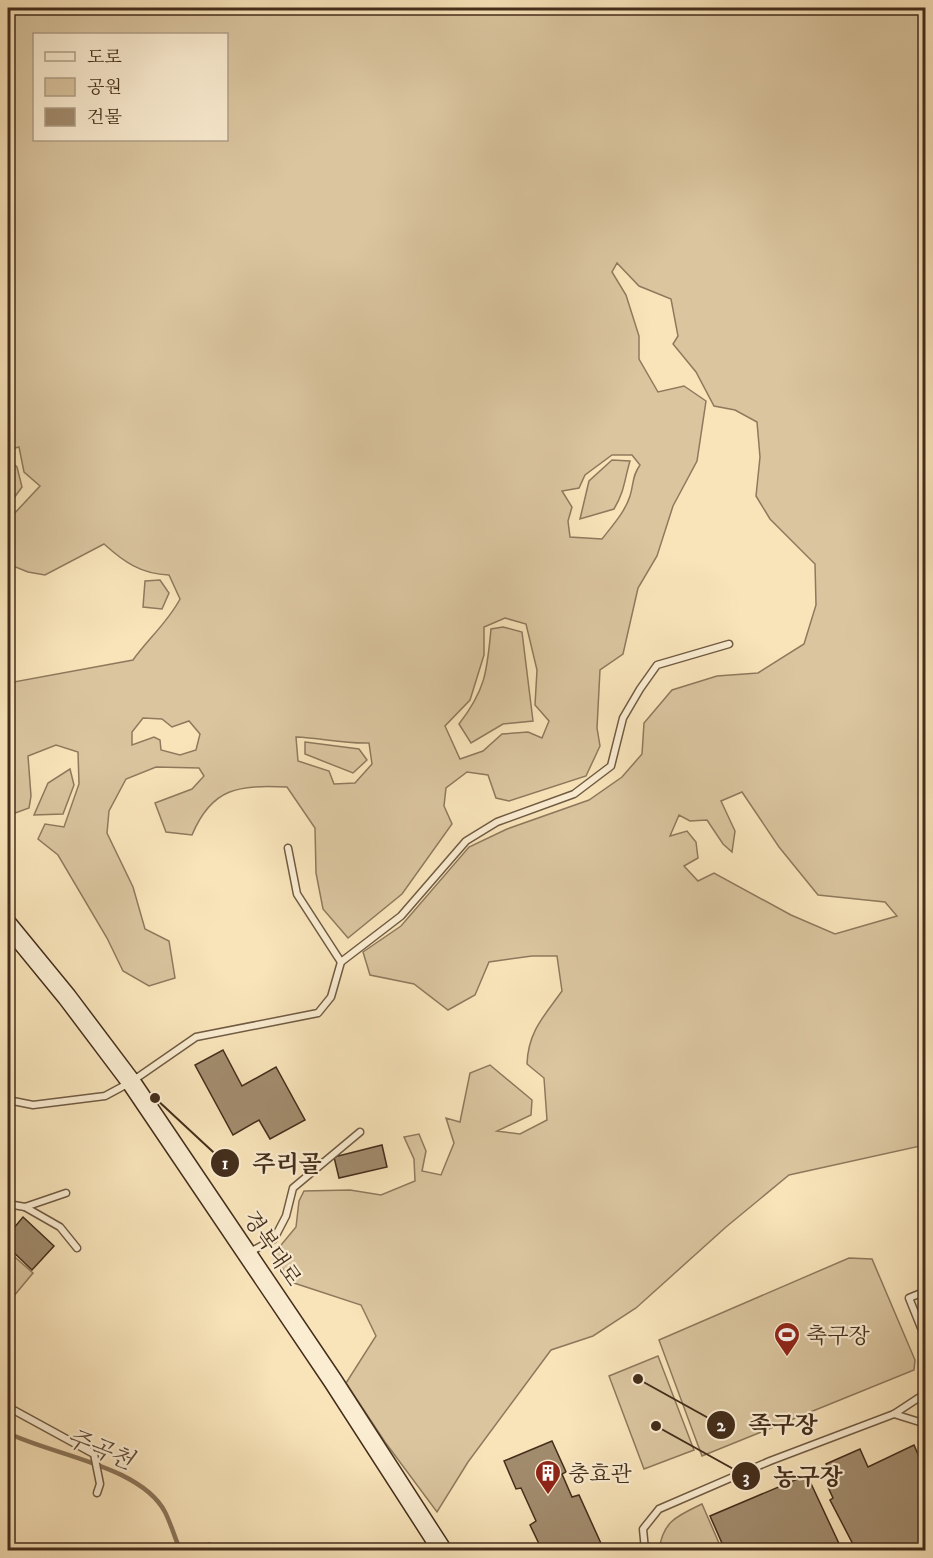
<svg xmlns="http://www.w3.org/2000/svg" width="933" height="1558" viewBox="0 0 933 1558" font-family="'IM FELL DW Pica','Noto Serif KR',serif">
<rect width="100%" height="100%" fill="#f9e4ba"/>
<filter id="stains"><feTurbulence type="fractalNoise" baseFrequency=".00333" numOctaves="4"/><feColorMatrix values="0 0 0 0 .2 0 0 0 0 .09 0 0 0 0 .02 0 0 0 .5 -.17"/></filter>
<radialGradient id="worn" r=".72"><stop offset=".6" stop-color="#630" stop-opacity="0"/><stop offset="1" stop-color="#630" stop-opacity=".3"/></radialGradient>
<g fill="#dac59f" stroke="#8e795d" stroke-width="1.5" fill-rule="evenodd">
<path d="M8,8H925V1145L789,1175L726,1227L636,1308L593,1336L551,1350L468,1462L437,1512L385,1442L346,1383L376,1336L361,1305L294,1283L272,1256L296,1227L299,1201L304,1191L350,1190L381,1195L415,1181L414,1159L404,1137L419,1134L426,1151L422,1171L441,1175L454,1143L446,1118L460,1122L470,1073L490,1065L532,1100L531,1115L497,1131L520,1134L547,1120L544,1078L527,1064C528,1032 544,1016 562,991L557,956H532L489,962L475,995L448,1010L414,984L370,975L363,952L401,926L469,847L507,829L589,800L622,777L642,754L644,723L672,690L717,676L758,673L804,644L816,605L815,564L770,519L756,496L760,457L757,422L735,410L714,406L696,372L673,344L678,336L671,299L639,286L617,263L612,272L626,295L639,336V359L658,392L684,386L706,401L697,461L673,506L657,556L638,588L623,654L600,670L597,728L600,746L586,776L509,801L496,798L488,775L467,772L446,788L444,806L452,824L402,894L348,938L323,909L316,873L315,828L287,787C239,785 212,787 192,835L166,832L155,803L192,789L204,776L199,768L156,767L126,779L109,811L107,833L133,887L145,929L169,941L175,978L149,986L123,971L107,938L58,855L38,839L45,824L64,827L79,784L78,752L56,745L28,756L31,796L29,808L10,815L8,813V683L133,660C148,639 168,622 180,599L169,575C141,574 124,562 104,544L45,575L28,572L8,564V517L12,516L40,486L24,472L19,447L8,450ZM34,34H226V140H34ZM612,455H632L640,465C632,476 634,483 630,496C625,512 612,526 602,539L570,537L568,521L572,507L562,491L579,488L585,475ZM505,618L526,624L537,670L535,705L549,721L542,738L528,732L502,734L483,751L460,759L445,726L470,700L484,655V627ZM143,718L162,719L172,727L189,721L200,734L196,750L180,755L161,750L160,740L154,737L132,745V732ZM296,737C321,738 344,744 369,743L372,764L355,783L334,784L329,771L298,761ZM742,792L779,847L818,895L885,902L897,916L835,934L791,915L714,873L698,881L684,866L698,858L696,842L687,831L670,836L679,815L690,821L707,820L723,844L732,852L735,831L721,801Z"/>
<path d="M8,459L17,467L22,487L11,502L8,503Z"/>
<path d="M612,460L630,461C624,481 625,490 614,509L580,519L589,481Z"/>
<path d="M160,580L169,593L162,609L143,607L145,581Z"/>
<path d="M503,627L522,632L533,721L503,724L471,743L459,724C486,689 487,671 491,629Z"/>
<path d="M305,742L359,749L367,760L353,773L305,754Z"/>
<path d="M70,769L74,785L63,814L34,815L48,783Z"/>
<path d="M8,1251L33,1273L8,1303Z"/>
<path d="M849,1258L872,1259L915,1360L914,1370L702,1456L659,1340Z"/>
<path d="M658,1356L694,1450L644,1469L609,1376Z"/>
<path d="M702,1504L722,1550H659C663,1521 677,1516 702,1504Z"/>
</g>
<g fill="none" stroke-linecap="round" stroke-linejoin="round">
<path stroke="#8b765a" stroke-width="4.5" d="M8,1433C52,1455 141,1466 165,1512C171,1524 175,1538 180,1550"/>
</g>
<g fill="#a28c6e" stroke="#432d1b" stroke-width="1.5">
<path d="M223,1050L242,1086L276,1067L305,1120L270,1139L259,1120L233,1135L195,1065Z"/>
<path d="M382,1145L387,1167L339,1178L334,1157Z"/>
<path d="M23,1217L54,1246L32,1270L8,1247V1235Z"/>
<path d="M552,1441L566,1472L562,1474L572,1497L579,1495L604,1550H542L530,1525L536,1521L521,1488L516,1489L504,1461Z"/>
<path d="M914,1445L926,1473V1550H856L830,1500L833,1498L826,1483L833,1480L826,1464L860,1449L868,1467Z"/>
<path d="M807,1475L842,1550H725L710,1516Z"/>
</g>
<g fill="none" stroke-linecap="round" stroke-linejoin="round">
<defs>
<g id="lane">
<path d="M288,848L297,894L341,962"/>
<path d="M8,1100L33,1105L105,1096L131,1082L196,1037L318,1013L331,997L341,962L401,916L466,841L497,822L574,794L611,766L623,718L640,689L657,665L729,644"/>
<path d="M8,1204L25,1207L66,1193"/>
<path d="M25,1207L60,1227L77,1248"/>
<path d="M250,1252L274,1239L286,1216L293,1188L360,1132"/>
<path d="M926,1291L909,1298L926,1340"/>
<path d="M8,1407L94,1454L100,1484L97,1493"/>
<path d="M894,1414L926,1424"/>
<path d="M207,1550L209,1547"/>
<path d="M645,1550L643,1529L659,1509L770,1461L894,1414L926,1393"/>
</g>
<path id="secondary" d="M8,925L67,997L131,1082L333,1381L442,1550"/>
</defs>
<use href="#lane" stroke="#705b43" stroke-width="9"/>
<use href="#secondary" stroke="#432d1b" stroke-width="21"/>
<use href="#lane" stroke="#fbedd2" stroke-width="6"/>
<use href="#secondary" stroke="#fbedd2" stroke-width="18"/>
</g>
<defs>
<symbol id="stadium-pin" viewBox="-11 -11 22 30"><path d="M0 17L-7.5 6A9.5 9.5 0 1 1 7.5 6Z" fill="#8f2418" stroke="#fbedd2"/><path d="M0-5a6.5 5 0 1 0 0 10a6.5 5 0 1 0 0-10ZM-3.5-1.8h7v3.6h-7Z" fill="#fff"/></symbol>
<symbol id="building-pin" viewBox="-11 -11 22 30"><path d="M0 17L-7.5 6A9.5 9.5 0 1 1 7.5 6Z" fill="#8f2418" stroke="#fbedd2"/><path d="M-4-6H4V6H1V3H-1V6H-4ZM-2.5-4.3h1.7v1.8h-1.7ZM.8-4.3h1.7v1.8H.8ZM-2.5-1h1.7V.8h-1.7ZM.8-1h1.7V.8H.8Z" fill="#fff"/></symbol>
</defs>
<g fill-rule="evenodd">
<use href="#stadium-pin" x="772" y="1320" width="30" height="40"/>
<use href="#building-pin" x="533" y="1458" width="30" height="40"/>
</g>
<g text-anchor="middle" stroke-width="4.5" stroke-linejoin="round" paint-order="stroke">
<g font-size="22" fill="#432d1b" stroke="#fbedd2">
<text transform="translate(273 1248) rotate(56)" y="8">경복대로</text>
</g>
<g font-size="22" fill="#432d1b" stroke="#fbedd2" text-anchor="start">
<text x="806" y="1343">축구장</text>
<text x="568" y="1481">충효관</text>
</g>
<g font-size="24" font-style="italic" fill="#614b35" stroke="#fbedd2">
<text transform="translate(100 1449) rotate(22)" y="8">주곡천</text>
</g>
</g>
<path fill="none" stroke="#432d1b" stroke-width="2" d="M155 1098L225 1163M638 1379L721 1425M656 1426L746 1476"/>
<g fill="#432d1b" stroke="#fbedd2" stroke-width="2">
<circle cx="155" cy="1098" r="6"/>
<circle cx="638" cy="1379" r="6"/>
<circle cx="656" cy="1426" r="6"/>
<circle cx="225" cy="1163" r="15"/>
<circle cx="721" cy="1425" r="15"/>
<circle cx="746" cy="1476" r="15"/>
</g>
<g font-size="18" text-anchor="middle" font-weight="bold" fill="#fff">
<text x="225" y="1169">1</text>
<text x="721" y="1431">2</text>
<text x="746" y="1483">3</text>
</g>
<g font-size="24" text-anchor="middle" font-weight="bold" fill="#432d1b" stroke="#fbedd2" stroke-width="4.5" stroke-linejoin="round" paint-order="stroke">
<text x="287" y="1172">주리골</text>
<text x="783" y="1433">족구장</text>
<text x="808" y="1485">농구장</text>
</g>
<rect width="933" height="1558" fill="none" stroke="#f9e4ba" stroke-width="30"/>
<rect x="9" y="9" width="915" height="1540" fill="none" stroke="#432d1b" stroke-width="3"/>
<rect x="15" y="15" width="903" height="1528" fill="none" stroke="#432d1b" stroke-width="1.5"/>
<rect x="33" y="33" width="195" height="108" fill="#fbedd2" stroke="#b1a089" stroke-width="1.5"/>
<rect x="45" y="52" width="30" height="9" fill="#fbedd2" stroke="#b1a089" stroke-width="1.5"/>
<text x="87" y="63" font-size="18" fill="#432d1b">도로</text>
<rect x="45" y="78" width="30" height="18" fill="#dac59f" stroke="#b1a089" stroke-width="1.5"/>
<text x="87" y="93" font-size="18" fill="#432d1b">공원</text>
<rect x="45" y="108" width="30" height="18" fill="#a28c6e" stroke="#b1a089" stroke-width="1.5"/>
<text x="87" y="123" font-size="18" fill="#432d1b">건물</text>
<rect width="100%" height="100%" filter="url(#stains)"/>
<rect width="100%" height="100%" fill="url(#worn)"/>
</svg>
